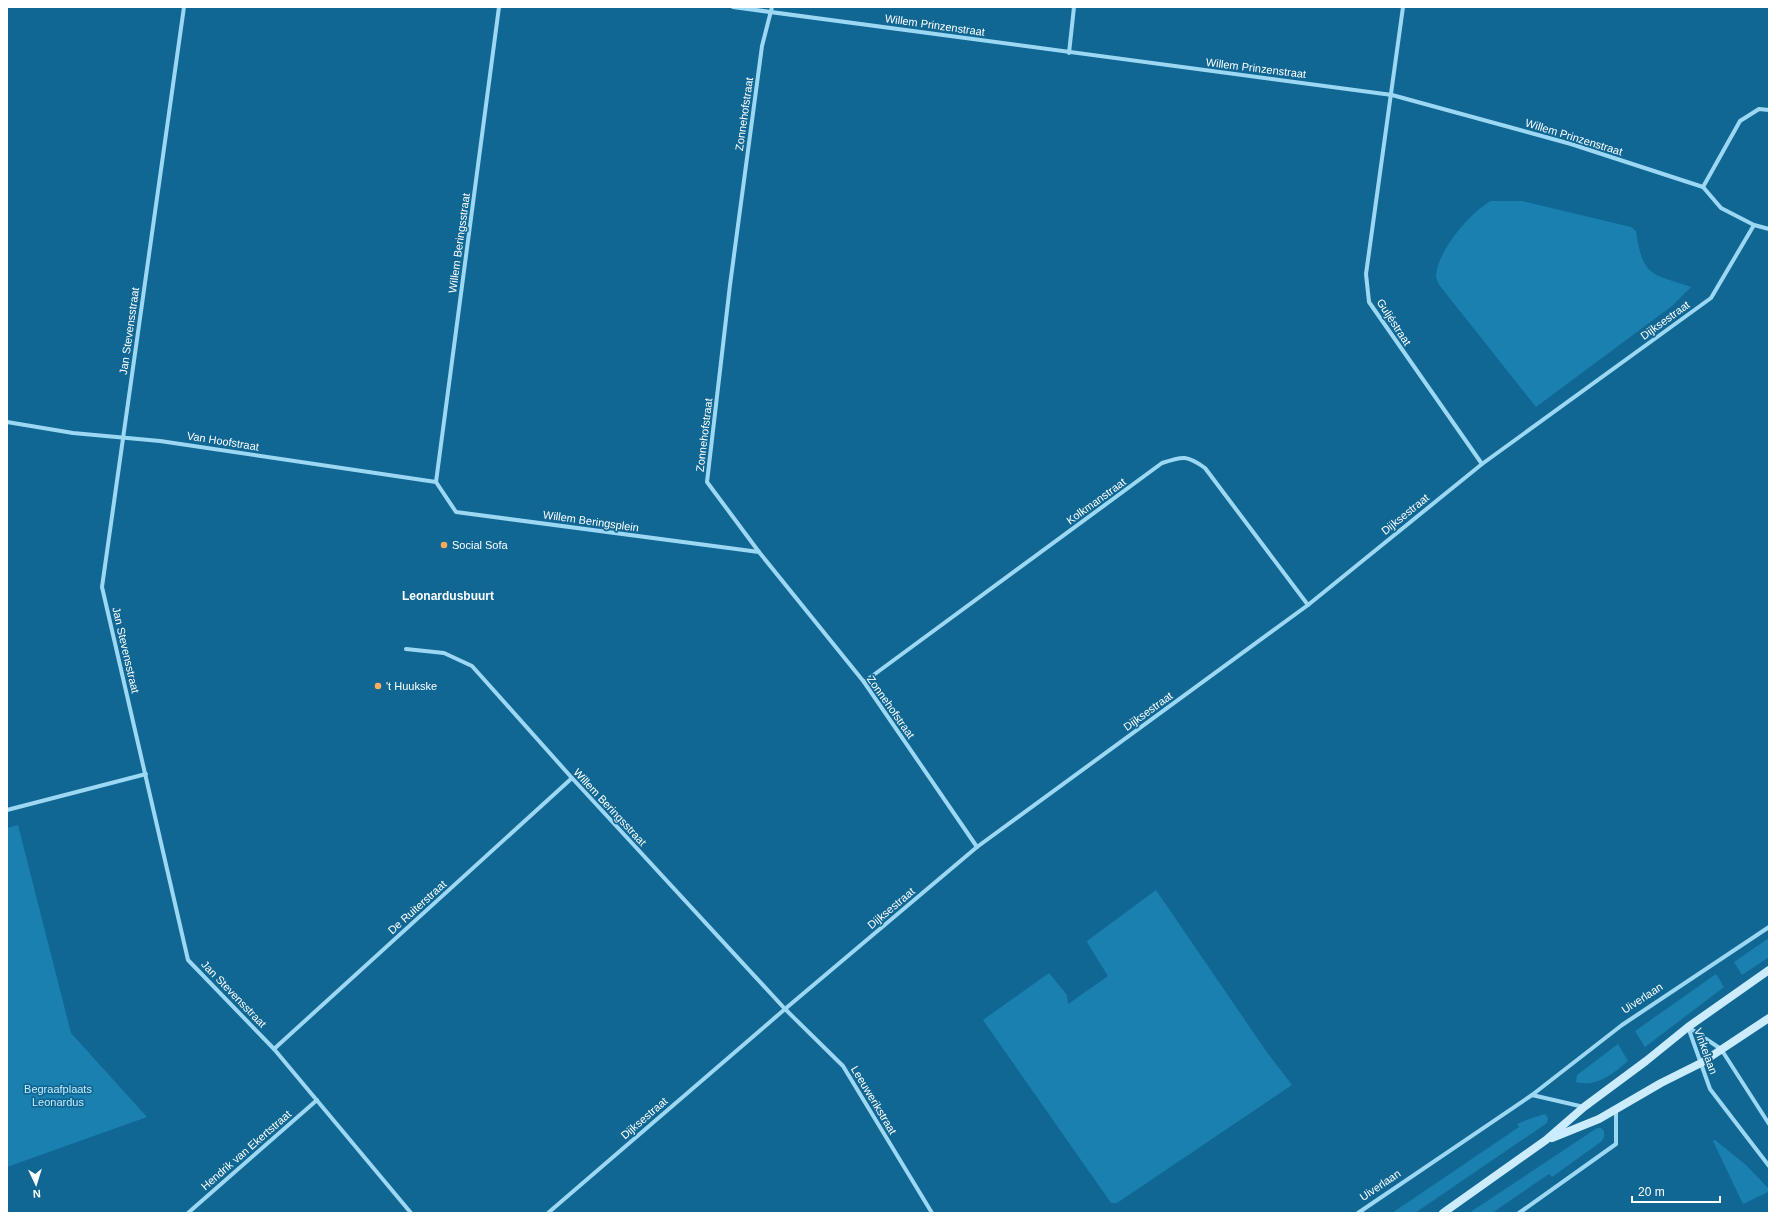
<svg xmlns="http://www.w3.org/2000/svg" width="1776" height="1220" viewBox="0 0 1776 1220" font-family="Helvetica,sans-serif">
<rect width="100%" height="100%" fill="#106793"/>
<g fill="#1a80af">
<path d="M1491,201H1522L1631,227L1636,231C1643,277 1650,273 1691,287L1672,306L1536,407L1440,286C1438,283 1436,279 1436,275C1438,251 1470,212 1491,201Z"/>
<path d="M18,825L71,1033L147,1117L7,1167V828Z"/>
<path d="M1156,890L1266,1051L1292,1085L1117,1203H1111L983,1020L1049,973L1067,995L1068,1004L1108,976L1088,944L1087,941Z"/>
<path d="M1769,938V957L1742,975L1734,962Z"/>
<path d="M1716,974L1724,987L1645,1047L1635,1031Z"/>
<path d="M1618,1044L1628,1061C1614,1073 1596,1088 1576,1082L1577,1075Z"/>
<path d="M1545,1114L1548,1118L1547,1123L1415,1213H1392L1519,1127L1517,1124L1529,1119Z"/>
<path d="M1597,1128H1601L1604,1131V1137L1602,1141L1552,1177L1549,1174L1492,1213H1469Z"/>
<path d="M1715,1140L1746,1165L1768,1188V1192L1743,1204L1713,1141Z"/>
</g>
<g fill="none" stroke-linecap="round" stroke-linejoin="round">
<g stroke="#9cd8f4" stroke-width="4">
<path d="M184,7L102,587L188,960L274,1049L411,1213"/>
<path d="M733,7L1392,95L1571,144L1703,187L1721,208L1754,225L1769,229"/>
<path d="M772,7L762,46L730,285L707,482L759,552L864,682L977,847"/>
<path d="M1403,7L1366,274L1369,302L1482,464"/>
<path d="M1069,53L1074,7"/>
<path d="M1703,187L1740,121L1759,109L1769,110"/>
<path d="M7,422L73,433L160,441L436,482"/>
<path d="M436,482L499,7"/>
<path d="M436,482L456,512L759,552"/>
<path d="M406,649L444,653L472,666L572,778L785,1009L843,1066L932,1213"/>
<path d="M864,682L1162,463C1183,456 1187,455 1205,468L1308,605"/>
<path d="M7,810L146,774"/>
<path d="M1688,1027L1710,1089L1769,1166"/>
<path d="M1688,1027L1721,1049L1769,1124"/>
<path d="M274,1049L572,778"/>
<path d="M1532,1095L1584,1107"/>
<path d="M188,1213L317,1100"/>
<path d="M548,1213L785,1009L977,847L1308,605L1482,464L1711,298L1754,225"/>
<path d="M1358,1213L1532,1095L1622,1025L1769,927"/>
<path d="M1519,1213L1616,1144V1109"/>
</g>
<g stroke="#cbecfd" stroke-width="8">
<path d="M1552,1138L1599,1119L1661,1083L1701,1063L1769,1018"/>
<path d="M1443,1213L1546,1140L1584,1107L1646,1061L1688,1027L1769,970"/>
</g>
</g>
<g fill="#ffab5e" stroke="#106793" stroke-width="1.5">
<circle cx="444" cy="545" r="4"/>
<circle cx="378" cy="686" r="4"/>
</g>
<g text-anchor="middle" stroke-width="3.5" stroke-linejoin="round" paint-order="stroke">
<g font-size="11" fill="#fff" stroke="#106793">
<text transform="translate(935 25) rotate(8)" y="4">Willem Prinzenstraat</text>
<text transform="translate(1256 68) rotate(7)" y="4">Willem Prinzenstraat</text>
<text transform="translate(744 114) rotate(-82)" y="4">Zonnehofstraat</text>
<text transform="translate(1574 137) rotate(17)" y="4">Willem Prinzenstraat</text>
<text transform="translate(459 243) rotate(-82)" y="4">Willem Beringsstraat</text>
<text transform="translate(1665 320) rotate(-36)" y="4">Dijksestraat</text>
<text transform="translate(1394 322) rotate(57)" y="4">Guljéstraat</text>
<text transform="translate(129 331) rotate(-82)" y="4">Jan Stevensstraat</text>
<text transform="translate(704 435) rotate(-83)" y="4">Zonnehofstraat</text>
<text transform="translate(223 441) rotate(9)" y="4">Van Hoofstraat</text>
<text transform="translate(1096 501) rotate(-36)" y="4">Kolkmanstraat</text>
<text transform="translate(1405 514) rotate(-39)" y="4">Dijksestraat</text>
<text transform="translate(591 521) rotate(8)" y="4">Willem Beringsplein</text>
<text transform="translate(126 650) rotate(77)" y="4">Jan Stevensstraat</text>
<text transform="translate(891 707) rotate(55)" y="4">Zonnehofstraat</text>
<text transform="translate(1148 711) rotate(-36)" y="4">Dijksestraat</text>
<text transform="translate(610 807) rotate(47)" y="4">Willem Beringsstraat</text>
<text transform="translate(417 907) rotate(-42)" y="4">De Ruiterstraat</text>
<text transform="translate(891 908) rotate(-40)" y="4">Dijksestraat</text>
<text transform="translate(234 994) rotate(46)" y="4">Jan Stevensstraat</text>
<text transform="translate(1642 998) rotate(-33)" y="4">Uiverlaan</text>
<text transform="translate(1706 1051) rotate(70)" y="4">Vinkelaan</text>
<text transform="translate(874 1100) rotate(59)" y="4">Leeuwerikstraat</text>
<text transform="translate(644 1118) rotate(-41)" y="4">Dijksestraat</text>
<text transform="translate(246 1150) rotate(-41)" y="4">Hendrik van Ekertstraat</text>
<text transform="translate(1380 1185) rotate(-34)" y="4">Uiverlaan</text>
</g>
<g font-size="11" fill="#fff" stroke="#106793" text-anchor="start">
<text x="452" y="549">Social Sofa</text>
<text x="386" y="690">'t Huukske</text>
</g>
<g font-size="11" fill="#c4ecfe" stroke="#106793">
<text x="58" y="1093">Begraafplaats<tspan x="58" dy="13">Leonardus</tspan></text>
</g>
<g font-size="12" font-weight="bold" fill="#fff" stroke="#106793">
<text x="448" y="600">Leonardusbuurt</text>
</g>
</g>
<rect width="1776" height="1220" fill="none" stroke="#ffffff" stroke-width="16"/>
<g transform="translate(36 1184) rotate(176)" stroke="#106793" stroke-width="3" paint-order="stroke">
<path d="M0-3L7 15L0 10L-7 15Z" fill="#ffffff"/>
<text y="-6" font-size="11" font-weight="bold" text-anchor="middle" fill="#ffffff">N</text>
</g>
<path d="M1632 1196v6h88v-6" fill="none" stroke="#ffffff" stroke-width="2"/>
<text x="1638" y="1196" font-size="12" fill="#ffffff" stroke="#106793" stroke-width="3" paint-order="stroke">20 m</text>
</svg>
